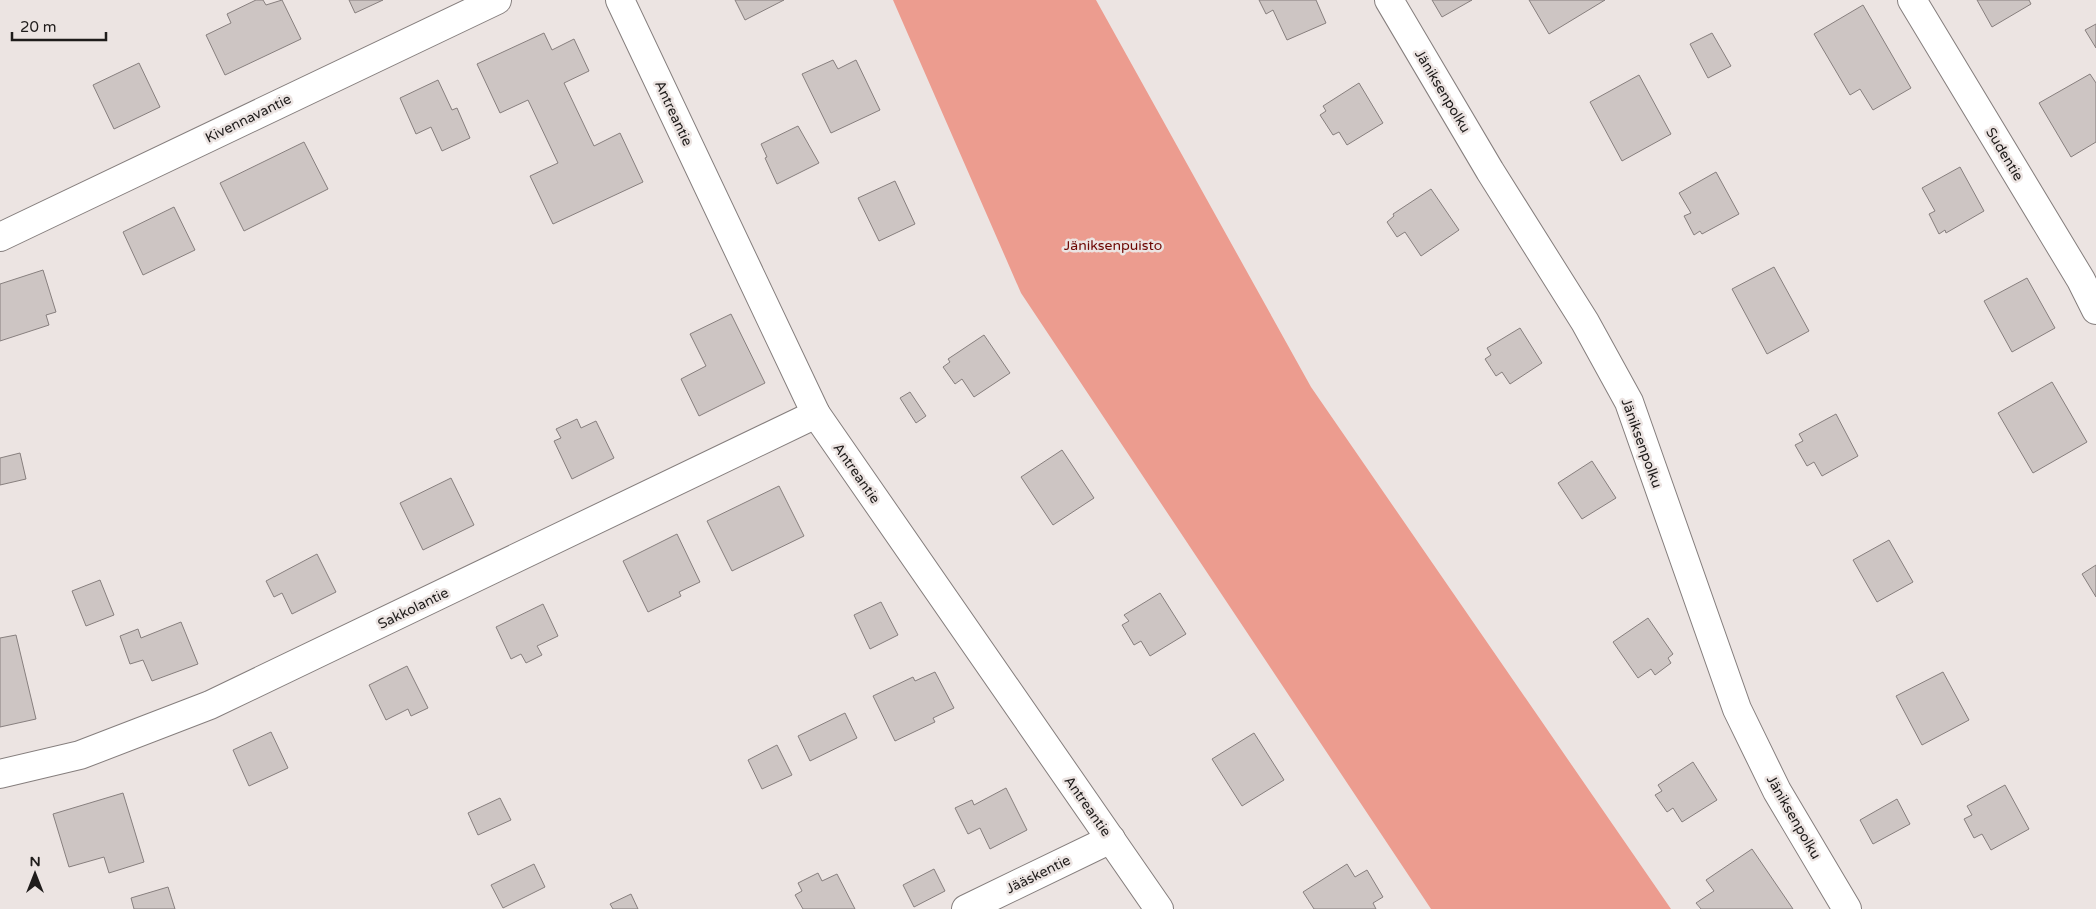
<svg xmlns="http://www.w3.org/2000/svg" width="2096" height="909" viewBox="0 0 2096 909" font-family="'Varela Round',sans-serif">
<rect width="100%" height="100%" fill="#ece4e2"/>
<path fill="#ec9c8f" d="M893,0H1096L1311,387L1671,909H1431L1021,293Z"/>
<g fill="#cdc5c3" stroke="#877f7e">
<path d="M256,0H263L266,5L282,0L301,39L225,75L206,35L231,23L227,14Z"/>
<path d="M349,0H383L355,13Z"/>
<path d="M735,0H784L745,20Z"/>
<path d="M1259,0H1316L1326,23L1287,40L1273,10L1266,14Z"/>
<path d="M1432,0H1472L1442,17Z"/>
<path d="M1529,0H1605L1549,34Z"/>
<path d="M1977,0H2029L2031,4L1992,27Z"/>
<path d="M1863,5L1911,88L1873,110L1860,89L1850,95L1814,34Z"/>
<path d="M2096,24V48L2085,30Z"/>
<path d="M544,33L552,50L574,39L589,71L564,83L594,146L620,133L643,182L553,224L530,176L558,163L528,100L500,113L477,64Z"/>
<path d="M1712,33L1731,66L1708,78L1690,44Z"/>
<path d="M833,60L838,69L856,60L880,110L831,133L802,74Z"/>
<path d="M139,63L160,107L114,129L93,85Z"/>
<path d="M2090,74L2096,83V142L2071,157L2039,103Z"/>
<path d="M1639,75L1671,134L1622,161L1590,102Z"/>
<path d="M438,80L452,110L457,108L470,138L442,151L431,127L416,134L400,98Z"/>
<path d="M1359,83L1383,123L1347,145L1339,132L1333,135L1320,115L1326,111L1323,106Z"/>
<path d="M798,126L819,163L777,184L765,158L767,157L761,144Z"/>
<path d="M304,142L328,189L244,231L220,183Z"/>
<path d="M1960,167L1984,211L1946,233L1945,230L1939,234L1929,214L1935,211L1922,188Z"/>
<path d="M1716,172L1739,214L1702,234L1700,231L1694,235L1684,216L1691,213L1679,193Z"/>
<path d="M895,181L915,224L879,241L858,198Z"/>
<path d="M1431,189L1459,230L1421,256L1405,232L1397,237L1387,222L1394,216L1393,214Z"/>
<path d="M174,207L195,250L143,275L123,232Z"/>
<path d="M1774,267L1809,331L1767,354L1732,289Z"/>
<path d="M43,270L56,312L46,315L49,325L0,341V284Z"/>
<path d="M2027,278L2055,328L2012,352L1984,301Z"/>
<path d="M731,314L765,383L699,416L681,379L706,366L690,334Z"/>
<path d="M1520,328L1542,363L1510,384L1502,372L1496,376L1485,359L1491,355L1487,348Z"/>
<path d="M984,335L1010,373L974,397L962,379L955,384L943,367L950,362L948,359Z"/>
<path d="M2052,382L2087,442L2033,473L1998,413Z"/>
<path d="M910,392L926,416L916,423L900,398Z"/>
<path d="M1836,414L1858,456L1822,476L1814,462L1807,466L1795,445L1803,441L1799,434Z"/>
<path d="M577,419L581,428L596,421L614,458L572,479L554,441L561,438L556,429Z"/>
<path d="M1062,450L1094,498L1053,525L1021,477Z"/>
<path d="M20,453L26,479L0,485V458Z"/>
<path d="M1592,461L1616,498L1582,519L1558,483Z"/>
<path d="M451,478L474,525L423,550L400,503Z"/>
<path d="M779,486L804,536L732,571L707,521Z"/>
<path d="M677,534L700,582L679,592L681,596L648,612L623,561Z"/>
<path d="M1889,540L1913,582L1877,602L1853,560Z"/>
<path d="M317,554L336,592L292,614L282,593L274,597L266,581Z"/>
<path d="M2096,565V597L2082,574Z"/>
<path d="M100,580L114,615L86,626L72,591Z"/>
<path d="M1160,593L1186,634L1150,656L1141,641L1134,645L1122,625L1129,621L1124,615Z"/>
<path d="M881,602L898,635L870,649L854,615Z"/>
<path d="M543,604L558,636L537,646L542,655L526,663L521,654L511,659L496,627Z"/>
<path d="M1648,618L1673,654L1668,658L1671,663L1655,675L1651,669L1638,678L1613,642Z"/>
<path d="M181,622L198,664L152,681L143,660L130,664L120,636L138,629L141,638Z"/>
<path d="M16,635L36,719L0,727V638Z"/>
<path d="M407,666L428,708L411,716L408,709L386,720L369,685Z"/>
<path d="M935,672L954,708L933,718L935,722L895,741L873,696L913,677L915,681Z"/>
<path d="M1943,672L1969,720L1922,745L1896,696Z"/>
<path d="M845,713L857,738L810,761L798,736Z"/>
<path d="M271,732L288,768L249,786L233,750Z"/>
<path d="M1254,733L1284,780L1242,806L1212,759Z"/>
<path d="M777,745L792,775L762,789L748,760Z"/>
<path d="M1693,762L1717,800L1682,822L1673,808L1667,812L1655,795L1662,791L1658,785Z"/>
<path d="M2005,785L2029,829L1991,850L1982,834L1974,838L1964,819L1972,815L1967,806Z"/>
<path d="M1006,788L1027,830L990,849L980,828L968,834L955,808L972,800L974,805Z"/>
<path d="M123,793L144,862L109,873L104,857L69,867L53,814Z"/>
<path d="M500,798L511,820L478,835L468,813Z"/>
<path d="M1897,799L1910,824L1873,844L1860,820Z"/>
<path d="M1752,849L1793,909H1701L1696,903L1714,891L1706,880Z"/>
<path d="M534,864L545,887L503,908L491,885Z"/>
<path d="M1347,864L1355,877L1367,870L1383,897L1373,903L1376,909H1314L1303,892Z"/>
<path d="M934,869L945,891L914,907L903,885Z"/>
<path d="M818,873L822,881L837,874L855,909H803L795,895L802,891L798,883Z"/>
<path d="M168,887L175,909H134L131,898Z"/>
<path d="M631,894L638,909H613L610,904Z"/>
</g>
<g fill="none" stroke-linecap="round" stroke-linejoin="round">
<defs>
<g id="minor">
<path d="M620,0L816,414L1159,909"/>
<path d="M1389,0L1490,171L1585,322L1629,402L1737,709L1777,791L1847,909"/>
<path d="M1912,0L2081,280L2096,310"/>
<path d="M0,237L497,0"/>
<path d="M0,774L80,755L210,705L816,414"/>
<path d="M966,909L1111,839"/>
</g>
</defs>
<use href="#minor" stroke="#857e7d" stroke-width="30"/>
<use href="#minor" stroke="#fff" stroke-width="28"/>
</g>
<g text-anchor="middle" stroke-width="5" stroke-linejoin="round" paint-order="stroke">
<g font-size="14" fill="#1f1c1b" stroke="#ece4e2">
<text transform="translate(1443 91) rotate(59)" y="5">Jäniksenpolku</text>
<text transform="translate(674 113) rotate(65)" y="5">Antreantie</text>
<text transform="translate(248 118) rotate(-26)" y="5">Kivennavantie</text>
<text transform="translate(2005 154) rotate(59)" y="5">Sudentie</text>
<text transform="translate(1642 443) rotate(70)" y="5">Jäniksenpolku</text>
<text transform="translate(857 473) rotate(55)" y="5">Antreantie</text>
<text transform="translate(413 608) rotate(-26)" y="5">Sakkolantie</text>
<text transform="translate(1088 806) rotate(55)" y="5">Antreantie</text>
<text transform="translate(1794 817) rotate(60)" y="5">Jäniksenpolku</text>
<text transform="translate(1038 874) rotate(-26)" y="5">Jääskentie</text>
</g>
<g font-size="14" fill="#6c0602" stroke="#ece4e2">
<text x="1113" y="250">Jäniksenpuisto</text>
</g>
</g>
<g transform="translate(35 874)" stroke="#ece4e2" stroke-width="4" paint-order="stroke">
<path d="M0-4L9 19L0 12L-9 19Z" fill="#1f1c1b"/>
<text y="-8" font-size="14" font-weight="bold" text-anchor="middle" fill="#1f1c1b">N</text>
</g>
<path d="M12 32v8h94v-8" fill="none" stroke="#1f1c1b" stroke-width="2.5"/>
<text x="20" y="32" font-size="15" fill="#1f1c1b" stroke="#ece4e2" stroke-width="4" paint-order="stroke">20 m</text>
</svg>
